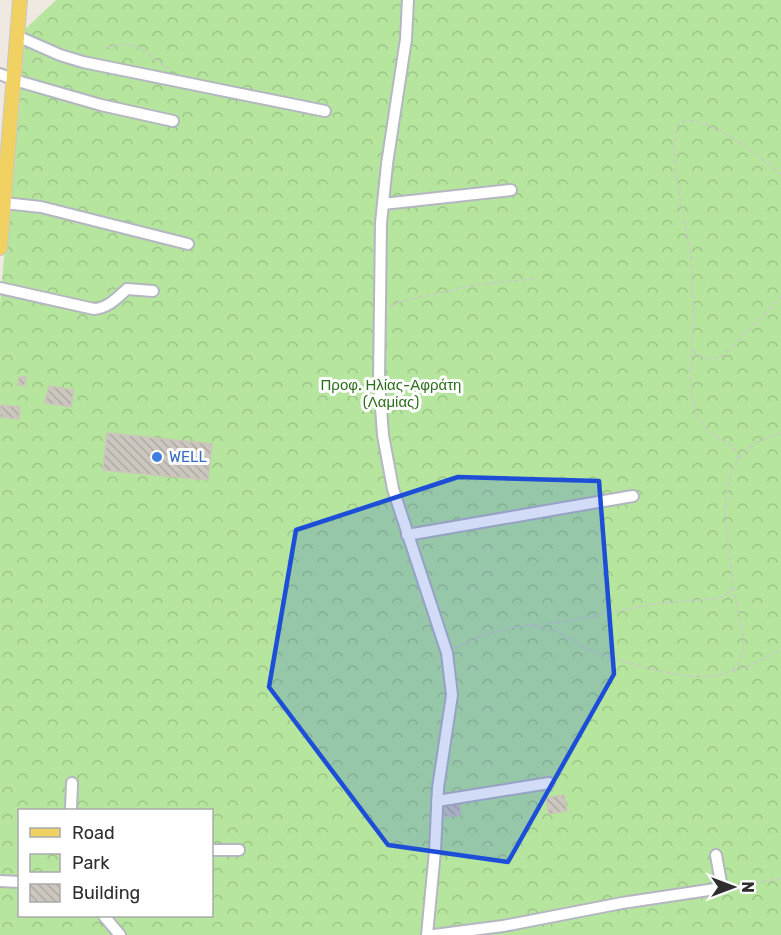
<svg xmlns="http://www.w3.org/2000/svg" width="781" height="935" viewBox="0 0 781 935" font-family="Rubik,sans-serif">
<defs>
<pattern id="park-crowns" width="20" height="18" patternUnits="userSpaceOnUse" patternTransform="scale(1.5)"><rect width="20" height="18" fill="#b6e59e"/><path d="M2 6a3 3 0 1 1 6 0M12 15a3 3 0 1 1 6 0" fill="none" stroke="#9dc588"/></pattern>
<pattern id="building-back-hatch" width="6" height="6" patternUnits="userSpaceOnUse" patternTransform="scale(1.5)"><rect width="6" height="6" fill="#cbc7bf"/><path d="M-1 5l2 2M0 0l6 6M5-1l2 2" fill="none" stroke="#afaba4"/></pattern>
</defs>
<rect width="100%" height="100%" fill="#efe9e1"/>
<path fill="url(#park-crowns)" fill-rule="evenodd" d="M56,0H781V935H0V305L23,31ZM20,810H212V916H20Z"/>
<g fill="url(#building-back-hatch)" stroke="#cbc5ba" stroke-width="1.5">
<path d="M19,377H26L25,385H18Z"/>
<path d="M49,386L74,390L71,407L45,403Z"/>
<path d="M1,405L20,407L19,419L0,417Z"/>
<path d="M107,433L212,444L208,480L103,470Z"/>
<path d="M564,795L567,811L549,814L546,798Z"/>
<path d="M459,801L461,815L444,817L442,804Z"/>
</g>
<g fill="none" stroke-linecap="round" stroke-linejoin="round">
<defs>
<g id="minor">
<path d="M408,0L406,39L387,164L381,223L379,380L383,435L393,489L447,653L452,695L438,788L435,851L427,935"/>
<path d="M17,36L60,55L83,62L325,111"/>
<path d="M0,74L14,80L101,105L173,121"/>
<path d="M4,203L41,207L188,244"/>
<path d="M383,204L511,190"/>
<path d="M0,288L94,309C108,308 117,298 127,289L153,291"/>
<path d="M407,535L633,496"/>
<path d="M437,801L549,783"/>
<path d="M71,810L72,783"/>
<path d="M212,850H239"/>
<path d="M0,881L20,882"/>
<path d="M104,916L120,935"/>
<path d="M434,935L503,926L622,903L722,888L716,855"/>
</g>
<path id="major" d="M0,248L20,0"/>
</defs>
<use href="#minor" stroke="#b4b7c1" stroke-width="14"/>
<use href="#major" stroke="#c9c9c9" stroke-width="16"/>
<g stroke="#c9c9c9" stroke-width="1.5" stroke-dasharray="4.5 3" stroke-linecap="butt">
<path d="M106,48C140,36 146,57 172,70"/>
<path d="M390,307L395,303L475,285L533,279"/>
<path d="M693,350C702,359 713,361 724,355L781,297"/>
<path d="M739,459C736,444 721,440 710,432C702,425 697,415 694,405C687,381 692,360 693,336C694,314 693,290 692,268C690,230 664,156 679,123C707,111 760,158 781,174"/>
<path d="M532,626C539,628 547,629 554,631C566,634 575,644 586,648C613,659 734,702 742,655C746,634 737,608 733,587"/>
<path d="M455,648L482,635L514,627L562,622L660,603L714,599L725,596L733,587C730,545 711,482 748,449C757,441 769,437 781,433"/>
<path d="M732,671L752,665L781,650"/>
<path d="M732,888L781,878"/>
</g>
<use href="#minor" stroke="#fff" stroke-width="10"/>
<use href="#major" stroke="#f2d163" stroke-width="14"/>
</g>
<path fill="#1d4ed8" fill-opacity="0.2" stroke="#1d4ed8" stroke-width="4.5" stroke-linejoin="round" d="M458,477L599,481L614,674L508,862L388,845L269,687L296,530Z"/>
<circle fill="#3f7fe0" stroke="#fff" stroke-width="2" cx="157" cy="457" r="6"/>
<g text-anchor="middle" stroke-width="6" stroke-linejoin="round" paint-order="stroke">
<g font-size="15" fill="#2c6e1b" stroke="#fff">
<text x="391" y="390">Προφ. Ηλίας-Αφράτη<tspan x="391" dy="17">(Λαμίας)</tspan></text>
</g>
<g font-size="15" fill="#366cbe" stroke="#fff" text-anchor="start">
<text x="169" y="462">WELL</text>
</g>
</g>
<rect x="18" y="809" width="195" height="108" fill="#ffffff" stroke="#ababab" stroke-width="1.5"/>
<rect x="30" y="828" width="30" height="9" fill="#f2d163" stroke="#ababab" stroke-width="1.5"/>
<text x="72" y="839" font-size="18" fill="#2e2e2e">Road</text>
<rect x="30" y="854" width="30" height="18" fill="url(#park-crowns)" stroke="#ababab" stroke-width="1.5"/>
<text x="72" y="869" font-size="18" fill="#2e2e2e">Park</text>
<rect x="30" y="884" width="30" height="18" fill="url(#building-back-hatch)" stroke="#ababab" stroke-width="1.5"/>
<text x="72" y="899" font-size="18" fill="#2e2e2e">Building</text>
<g transform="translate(733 887) rotate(90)" stroke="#ffffff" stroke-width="4.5" paint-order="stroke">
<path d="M0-4.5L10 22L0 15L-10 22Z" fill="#2e2e2e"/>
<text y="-9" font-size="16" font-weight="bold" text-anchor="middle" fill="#2e2e2e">N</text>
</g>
</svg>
